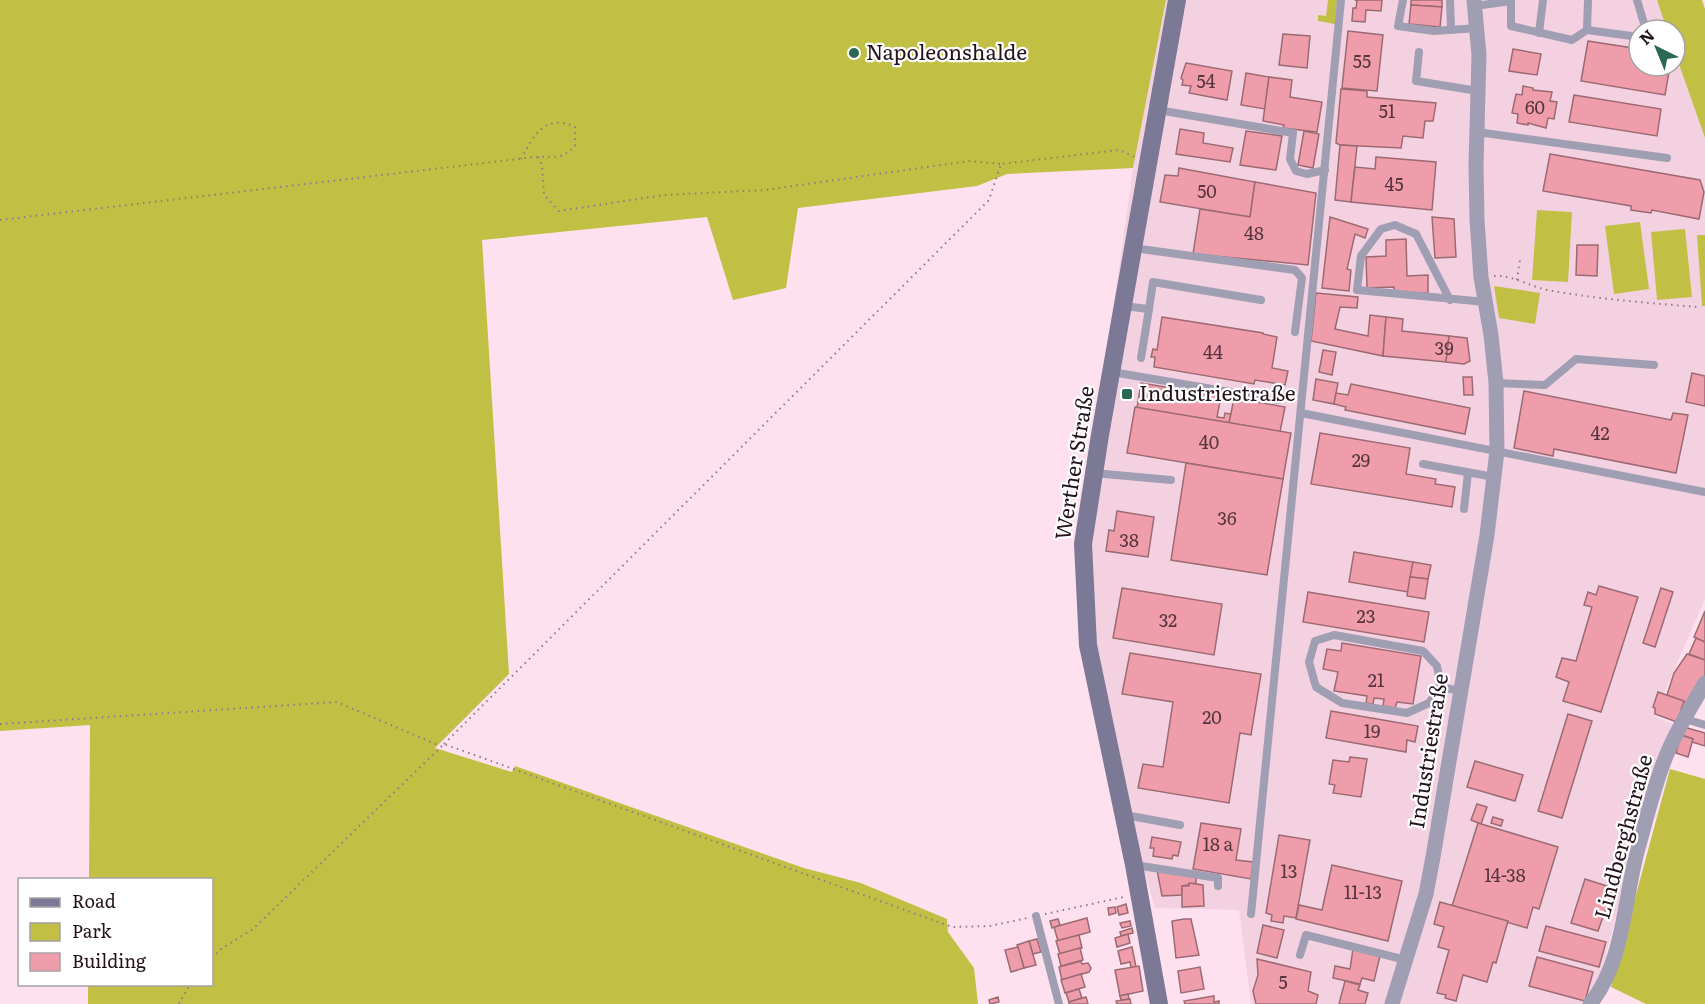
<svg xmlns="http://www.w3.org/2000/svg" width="1705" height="1004" viewBox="0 0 1705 1004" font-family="Literata,serif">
<rect width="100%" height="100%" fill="#ffe0ee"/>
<path fill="#f4d1e1" d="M1166,0H1657L1667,30H1639V66H1675V53L1705,138V599L1654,716L1672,724L1642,818L1599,981L1583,1004H1251L1239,910L1155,908L1079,649L1075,552L1118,276L1133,168Z"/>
<g fill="#c1c045">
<path d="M0,0H1166L1133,168L1007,174L977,186L798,208L786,288L733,300L707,217L482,240L509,674L435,748L512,772L515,766L804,868L861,883L947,919L948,932L974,968L978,1004H88V985L212,984V880L89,879L90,725L0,731Z"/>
<path d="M1328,0H1337L1335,24L1318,21V15L1326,16Z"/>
<path d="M1657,0H1702L1705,9V138L1675,53V30H1667Z"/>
<path d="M1537,210L1572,212L1568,282L1532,280Z"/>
<path d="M1640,222L1649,289L1614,294L1605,226Z"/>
<path d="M1685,229L1692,297L1657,300L1651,232Z"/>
<path d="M1697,235H1705V306H1702Z"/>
<path d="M1494,286L1540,293L1535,324L1499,318Z"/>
<path d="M1670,769L1705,779V1004H1646L1611,987Z"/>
</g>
<g fill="#f09dab" stroke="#9c6a72" stroke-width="1.5">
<path d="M1355,0H1382L1381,11L1366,10L1365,22L1352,21L1353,8H1356L1357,1Z"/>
<path d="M1411,0H1442V7L1411,5Z"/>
<path d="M1411,5L1442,7L1440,27L1409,24Z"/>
<path d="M1348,31L1383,35L1377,91L1342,88Z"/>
<path d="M1283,34L1310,36L1307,68L1279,65Z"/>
<path d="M1588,41L1639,49V66H1670L1665,95L1581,81Z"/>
<path d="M1513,49L1541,54L1537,75L1509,71Z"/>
<path d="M1186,63L1232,71L1227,100L1189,93L1191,86L1182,85L1183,80L1181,78Z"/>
<path d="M1246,73L1269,77L1265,109L1241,105Z"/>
<path d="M1269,77L1292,80L1290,97L1322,102L1317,132L1283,128L1284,125L1263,121Z"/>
<path d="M1523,86L1533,88V90L1552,92L1550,101L1557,102L1554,119L1548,118L1546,128L1528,123V125L1517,123L1518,114L1512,113L1516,94L1522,95Z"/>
<path d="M1341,89L1367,91V97L1436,103L1433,121H1425L1423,138L1403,136L1401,148L1340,145L1336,143Z"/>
<path d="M1574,95L1661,109L1657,136L1569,122Z"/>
<path d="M1180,129L1204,133L1203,143L1233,148L1230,162L1176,154Z"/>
<path d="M1246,131L1282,136L1276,170L1240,165Z"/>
<path d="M1304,131L1319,134L1313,168L1298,165Z"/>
<path d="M1340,145L1357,146L1351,202L1335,200Z"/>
<path d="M1550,154L1700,180L1704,192L1699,219L1652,210L1651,213L1631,210V206L1543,191Z"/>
<path d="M1376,157L1436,162L1432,210L1351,202L1355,167L1375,169Z"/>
<path d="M1179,168L1255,182L1250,217L1160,202L1165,175L1178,176Z"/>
<path d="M1255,182L1316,193L1308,265L1193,254L1200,209L1250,217Z"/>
<path d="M1330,217L1368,229L1365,238L1355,234L1347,269L1351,270L1349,291L1322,288Z"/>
<path d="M1432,217L1454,219L1456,257L1435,258Z"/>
<path d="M1406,239L1407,276L1428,275V293L1394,292V287L1367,288L1366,257L1386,256V240Z"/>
<path d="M1577,245H1598L1597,276L1576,275Z"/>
<path d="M1316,293L1358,297L1357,308L1340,307L1335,329L1368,336L1370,315L1386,317L1383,356L1311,341Z"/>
<path d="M1162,317L1263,333V334L1277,337L1272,368L1288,371L1285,385L1255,380L1254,384L1154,367L1155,357H1151L1153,349L1157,350Z"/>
<path d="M1386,317L1403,319L1402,331L1449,336L1446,362L1383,356Z"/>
<path d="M1449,336L1467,338L1470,361L1464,364L1446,362Z"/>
<path d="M1323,350L1336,352L1332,375L1319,372Z"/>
<path d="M1692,373L1705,376V406L1686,402Z"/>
<path d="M1463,377H1472L1473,395H1464Z"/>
<path d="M1316,379L1338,383L1334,404L1313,400Z"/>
<path d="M1141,383L1221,396L1217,417L1224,418L1225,413L1231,414L1229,423L1137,408Z"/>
<path d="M1351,384L1470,408L1465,434L1345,410L1346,407L1334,404L1336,393L1348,395Z"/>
<path d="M1524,391L1671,420L1673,413L1688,415L1676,473L1554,449L1553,456L1514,448Z"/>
<path d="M1234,398L1285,407L1280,432L1229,423Z"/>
<path d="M1135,407L1291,433L1283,479L1127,453Z"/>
<path d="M1320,433L1410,448L1406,474L1436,479L1435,484L1455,487L1452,507L1311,484Z"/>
<path d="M1186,463L1283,479L1267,575L1171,560Z"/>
<path d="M1117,511L1154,517L1148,557L1106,551L1109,530L1114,531Z"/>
<path d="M1354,552L1413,562L1408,592L1349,582Z"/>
<path d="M1413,562L1431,565L1428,579L1410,577Z"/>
<path d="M1410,577L1428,579L1425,599L1407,596Z"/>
<path d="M1599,586L1638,597L1601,712L1563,701L1569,682L1556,677L1562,658L1576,661L1592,607L1584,605L1588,592L1596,595Z"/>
<path d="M1122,588L1222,604L1214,655L1113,638Z"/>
<path d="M1661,588L1673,592L1655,647L1643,643Z"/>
<path d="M1308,592L1429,612L1424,642L1303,622Z"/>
<path d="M1705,611V642L1694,637Z"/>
<path d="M1696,638L1705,642V660L1689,654Z"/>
<path d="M1342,643L1421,656L1413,704L1397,702L1395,708L1383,706L1384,699L1374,698L1373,704L1366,703L1367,696L1334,691L1338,672L1323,669L1327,649L1341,651Z"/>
<path d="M1130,653L1261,674L1251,735L1240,733L1229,803L1138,788L1143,764L1163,767L1173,702L1122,694Z"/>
<path d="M1687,654L1705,660V678L1689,704L1667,695L1674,673Z"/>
<path d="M1658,692L1684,701L1677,722L1655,714V708L1653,707Z"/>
<path d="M1331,711L1418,726L1415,742L1407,740L1406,752L1326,738Z"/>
<path d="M1568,714L1592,721L1562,818L1538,811Z"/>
<path d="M1684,727L1705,733V746L1692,742L1693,739L1681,735Z"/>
<path d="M1681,735L1693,739L1688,757L1676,753Z"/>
<path d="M1350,757L1367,759L1361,797L1333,793L1335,785L1329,784L1333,760L1349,762Z"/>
<path d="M1475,761L1523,775L1515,801L1467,787Z"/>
<path d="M1477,804L1487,807L1481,824L1471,820Z"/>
<path d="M1493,817L1503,820L1501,826L1491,823Z"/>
<path d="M1201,823L1241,829L1236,860L1253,862L1251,879L1193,869Z"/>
<path d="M1478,823L1558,847L1539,909L1533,907L1527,928L1452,906Z"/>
<path d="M1279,835L1310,840L1296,918L1284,916L1283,923L1271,921L1272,915L1266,913Z"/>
<path d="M1152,837L1181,842L1178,856L1173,855L1172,859L1153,856L1154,848H1150Z"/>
<path d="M1332,865L1402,881L1388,941L1296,919L1299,905L1322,910Z"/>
<path d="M1157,870L1196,876V883L1182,886V895L1162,896Z"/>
<path d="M1585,879L1613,888L1598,931L1571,923Z"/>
<path d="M1189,883L1203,885L1204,906L1182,907V886H1189Z"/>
<path d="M1440,902L1508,921L1496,963L1493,962L1487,982L1463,975L1456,1001L1445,998L1446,995L1437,993L1449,950L1438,947L1444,927L1434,924Z"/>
<path d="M1126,904L1128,913L1119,915L1117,907Z"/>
<path d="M1115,907L1116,913L1109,915L1108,908Z"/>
<path d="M1087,918L1090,932L1058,941L1054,927Z"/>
<path d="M1058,919L1060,925L1052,928L1050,921Z"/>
<path d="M1184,919H1191L1199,955L1176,958L1172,921Z"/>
<path d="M1130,921L1131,926L1122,928L1120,923Z"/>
<path d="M1263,925L1284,930L1277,958L1257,953Z"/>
<path d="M1546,926L1606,942L1599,967L1539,951Z"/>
<path d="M1132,928L1133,933L1121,936L1120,932Z"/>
<path d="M1128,934L1130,943L1117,947L1115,938Z"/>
<path d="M1079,935L1082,948L1060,954L1056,941Z"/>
<path d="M1037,939L1041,952L1033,954L1029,941Z"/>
<path d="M1029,941L1036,965L1024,968L1017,945Z"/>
<path d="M1018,947L1024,968L1011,972L1005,950Z"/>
<path d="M1132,947L1136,967L1131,968L1130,962L1121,964L1118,951Z"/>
<path d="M1080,948L1083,960L1061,966L1058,954Z"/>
<path d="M1353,949L1380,956L1374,981L1362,978L1360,984L1333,978L1335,966L1350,969Z"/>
<path d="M1537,957L1593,972L1585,1001L1529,986Z"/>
<path d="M1257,959L1311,972L1308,991L1318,995L1316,1004H1256L1253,991L1258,975Z"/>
<path d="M1081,961L1082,964L1088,963L1091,968L1089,972L1062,980L1059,967Z"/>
<path d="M1139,966L1143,991L1120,996L1115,970Z"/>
<path d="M1200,967L1204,989L1181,993L1178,971Z"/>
<path d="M1081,974L1085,987L1065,993L1061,980Z"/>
<path d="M1345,981L1360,985L1358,990L1368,993L1365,1004H1339Z"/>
<path d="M1079,989L1082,998L1069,1002L1066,993Z"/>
<path d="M1128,994L1129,999L1121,1000L1120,996Z"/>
<path d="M1214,996V1002L1219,1001V1004H1185L1184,1001Z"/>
<path d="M998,997L999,1002L990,1004L989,1000Z"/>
<path d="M1086,997L1088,1004H1069V1002Z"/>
<path d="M1130,999L1131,1004H1117L1116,1001Z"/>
</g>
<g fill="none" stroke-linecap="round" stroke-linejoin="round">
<g stroke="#917985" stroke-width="2" stroke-dasharray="1.5 4.5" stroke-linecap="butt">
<path d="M538,157L542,165L544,195L559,211L664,195L765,190L969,161L1001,164"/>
<path d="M0,220L518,159C525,158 532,157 539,157C557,156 561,160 575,146V127C545,113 534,135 521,159"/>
<path d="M1494,276C1513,275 1529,286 1547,290C1597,299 1648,303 1698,307"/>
<path d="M1517,280L1520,259"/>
<path d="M0,724L337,702L440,746"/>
<path d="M444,744L989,200L1001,164L1119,150L1135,157"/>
<path d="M1045,914L1124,897"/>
<path d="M212,958L221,949L253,929L444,744L952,927L990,926L1027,918"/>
<path d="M179,1004L190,984"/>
</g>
<g stroke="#9f9eb2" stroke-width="8">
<path d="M1403,0L1398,26L1434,31L1478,28"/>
<path d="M1450,0L1451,29"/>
<path d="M1511,0V26L1572,40L1587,30L1639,37"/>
<path d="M1637,0L1646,30"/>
<path d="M1475,6L1511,1"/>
<path d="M1587,30L1588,0"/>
<path d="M1539,33L1543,0"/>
<path d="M1419,52L1416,81L1478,91"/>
<path d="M1158,110L1293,133L1290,159L1296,171L1307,174L1325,170"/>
<path d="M1477,132L1667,158"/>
<path d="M1133,248L1295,270L1302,278L1295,332"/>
<path d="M1450,300L1416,234L1395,225L1381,229L1361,256L1357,290L1486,302"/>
<path d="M1123,306L1149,309L1153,282L1261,300"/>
<path d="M1141,358L1149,309"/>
<path d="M1112,372L1278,400"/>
<path d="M1496,383L1545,385L1576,359L1654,365"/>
<path d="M1301,413L1705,492"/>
<path d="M1423,464L1494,477"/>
<path d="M1094,473L1171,480"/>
<path d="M1464,509L1468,473"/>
<path d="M1441,687L1429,703L1407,713L1342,703L1316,687L1309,662L1315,641L1334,635L1423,651L1437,666L1441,687L1460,691"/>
<path d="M1685,719L1705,725"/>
<path d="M1125,815L1180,825"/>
<path d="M1135,865L1218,878V886"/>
<path d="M1251,914L1341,0"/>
<path d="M1036,916L1059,1004"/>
<path d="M1300,955L1306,935L1406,960"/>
</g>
<g stroke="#9f9eb2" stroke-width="15">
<path d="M1392,1004L1426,894L1433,857L1487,535L1497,451L1496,383L1491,335L1481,277L1477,220L1476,165L1479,55L1474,0"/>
<path d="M1590,1004C1624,963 1624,899 1638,848C1646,820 1653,791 1663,764C1673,736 1690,709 1705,683"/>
</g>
<path stroke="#7c7996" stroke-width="18" d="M1159,1004L1134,865L1088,645L1083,544L1100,435L1177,0"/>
</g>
<g fill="#2b6854" stroke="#fff" stroke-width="2">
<circle cx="854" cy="53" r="6"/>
<rect x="1121" y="388" width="12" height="12" rx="3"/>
</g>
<g text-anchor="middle" stroke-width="4.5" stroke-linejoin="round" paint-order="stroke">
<g font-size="18" fill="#573640">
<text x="1362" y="68">55</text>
<text x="1206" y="88">54</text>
<text x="1535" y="114">60</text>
<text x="1387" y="118">51</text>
<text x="1394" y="191">45</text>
<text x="1207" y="198">50</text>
<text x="1254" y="240">48</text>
<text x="1444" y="355">39</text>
<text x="1213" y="359">44</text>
<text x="1600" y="440">42</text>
<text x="1209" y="449">40</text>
<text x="1361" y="467">29</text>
<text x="1227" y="525">36</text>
<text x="1129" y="547">38</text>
<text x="1366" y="623">23</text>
<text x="1168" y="627">32</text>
<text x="1376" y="687">21</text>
<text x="1212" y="724">20</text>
<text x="1372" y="738">19</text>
<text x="1218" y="851">18 a</text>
<text x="1289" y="878">13</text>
<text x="1505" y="882">14-38</text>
<text x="1363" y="899">11-13</text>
<text x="1283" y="989">5</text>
</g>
<g font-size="21" fill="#24131c" stroke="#fff" text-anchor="start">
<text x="866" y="60">Napoleonshalde</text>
<text x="1139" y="401">Industriestraße</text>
</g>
<g font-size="21" fill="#24131c" stroke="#fff">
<text transform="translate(1075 463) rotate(-81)" y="7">Werther Straße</text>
<text transform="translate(1429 751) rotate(-81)" y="7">Industriestraße</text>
<text transform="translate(1624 837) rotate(-75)" y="7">Lindberghstraße</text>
</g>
</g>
<rect x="18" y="878" width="195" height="108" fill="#ffffff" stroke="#a7a1a4" stroke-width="1.5"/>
<rect x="30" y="898" width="30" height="9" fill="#7c7996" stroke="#a7a1a4" stroke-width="1.5"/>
<text x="72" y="908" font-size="18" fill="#24131c">Road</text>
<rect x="30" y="923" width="30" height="18" fill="#c1c045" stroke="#a7a1a4" stroke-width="1.5"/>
<text x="72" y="938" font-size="18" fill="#24131c">Park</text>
<rect x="30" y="953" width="30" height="18" fill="#f09dab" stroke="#a7a1a4" stroke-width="1.5"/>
<text x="72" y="968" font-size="18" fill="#24131c">Building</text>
<g transform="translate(1657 48) rotate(317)"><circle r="28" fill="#ffffff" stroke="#a7a1a4" stroke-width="1.5"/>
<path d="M0-4.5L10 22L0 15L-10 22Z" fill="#2b6854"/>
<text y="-9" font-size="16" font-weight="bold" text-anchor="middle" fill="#24131c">N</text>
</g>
</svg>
